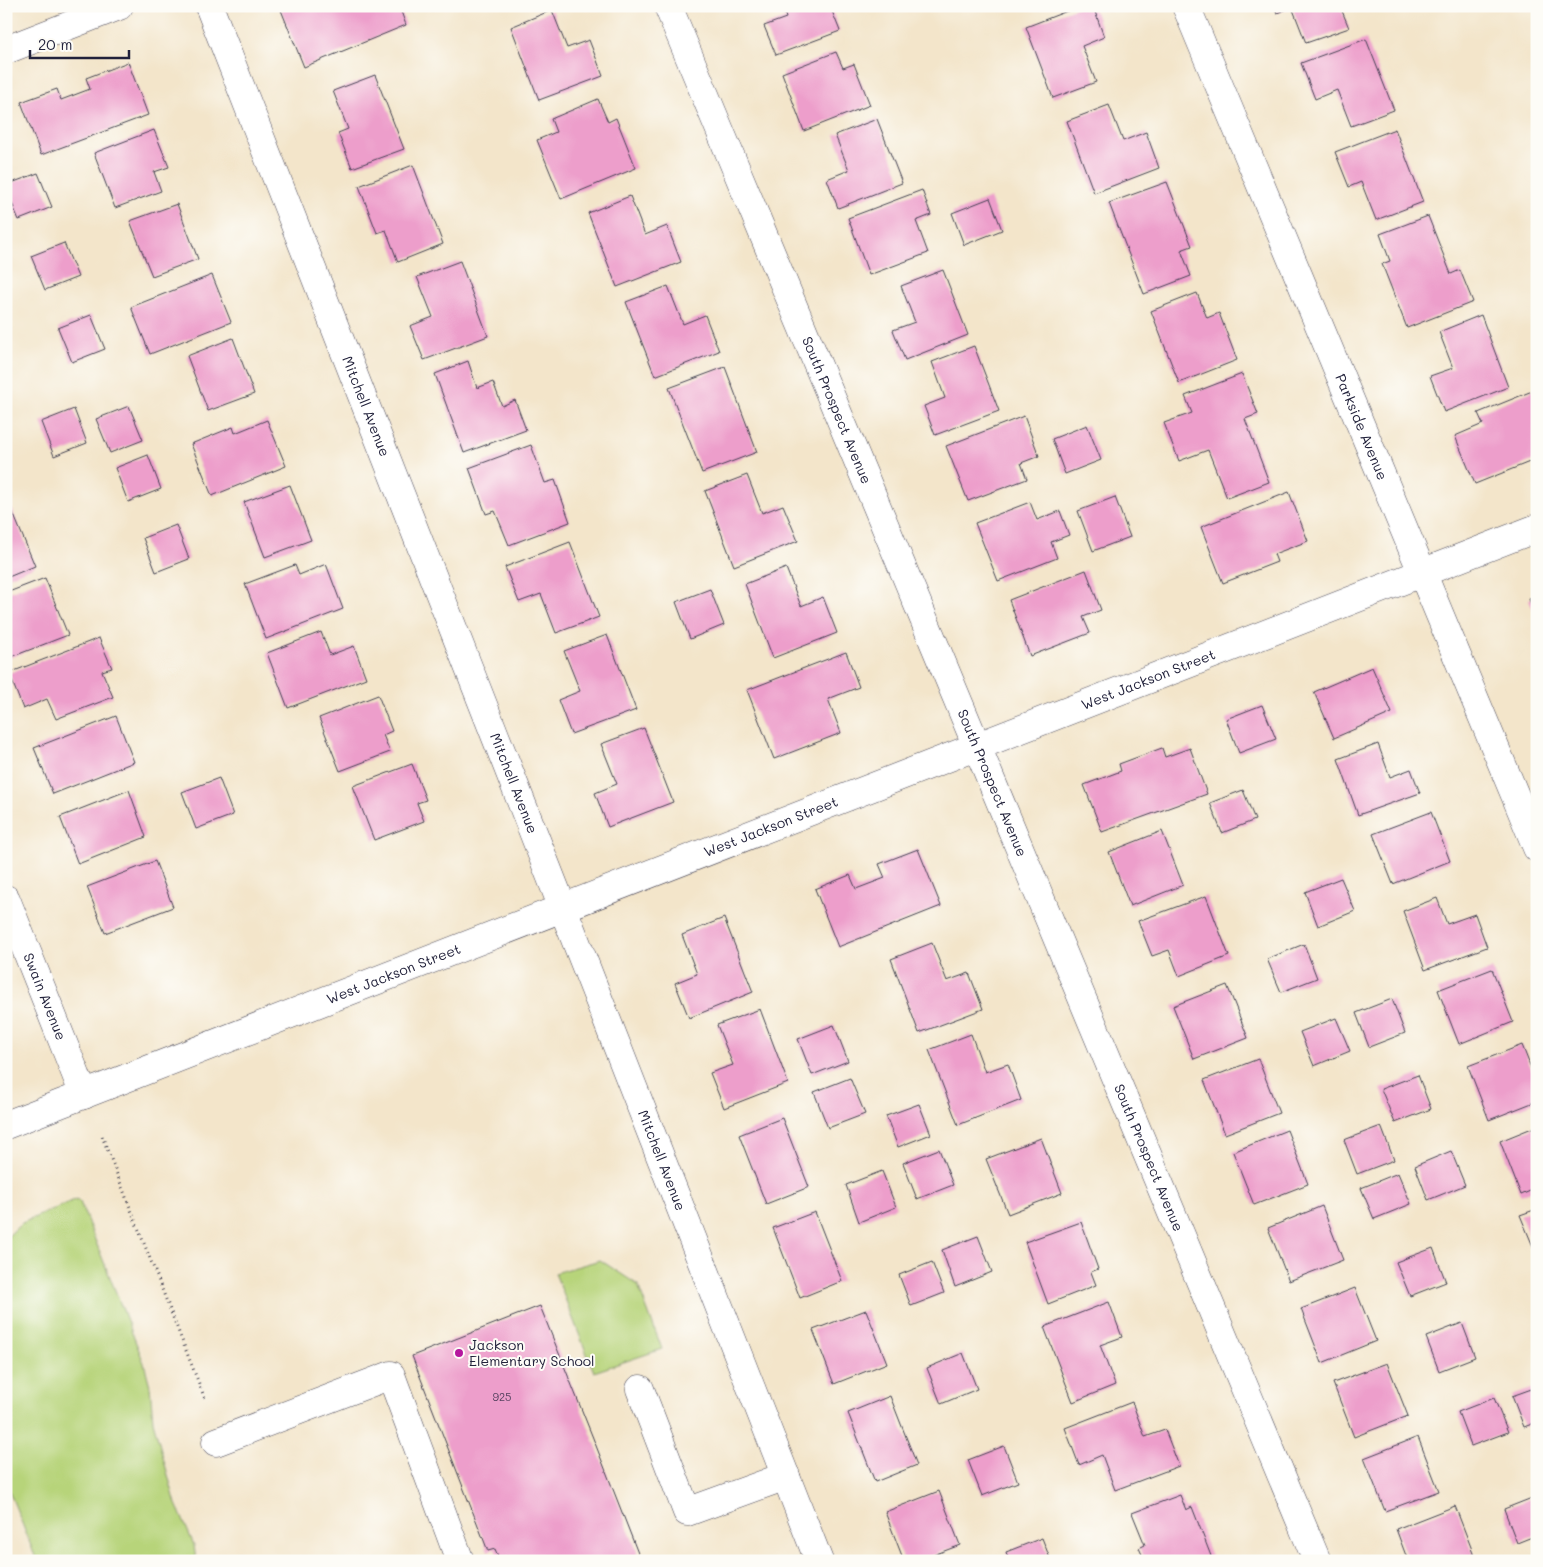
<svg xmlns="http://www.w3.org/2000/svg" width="1543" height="1567" viewBox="0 0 1543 1567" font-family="Mali,sans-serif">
<rect width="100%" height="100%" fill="#fdfcf7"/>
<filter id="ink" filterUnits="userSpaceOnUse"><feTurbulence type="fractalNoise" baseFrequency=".02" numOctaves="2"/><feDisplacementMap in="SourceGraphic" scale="10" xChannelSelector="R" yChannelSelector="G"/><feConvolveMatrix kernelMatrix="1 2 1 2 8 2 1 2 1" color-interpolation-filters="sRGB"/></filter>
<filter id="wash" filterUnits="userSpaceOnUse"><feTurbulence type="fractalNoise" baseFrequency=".0096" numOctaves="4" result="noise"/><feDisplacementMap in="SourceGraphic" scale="20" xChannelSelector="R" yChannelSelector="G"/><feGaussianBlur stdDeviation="1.12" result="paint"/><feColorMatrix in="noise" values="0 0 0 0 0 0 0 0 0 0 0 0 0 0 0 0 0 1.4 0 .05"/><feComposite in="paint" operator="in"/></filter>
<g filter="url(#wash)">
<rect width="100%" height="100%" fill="#f3e5ca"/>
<g fill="#b7d47a" stroke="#6c7b5a">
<path d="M77,1199L80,1202L144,1363L150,1386L153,1421L176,1504L194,1545L196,1561H37L6,1483V1238L22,1223Z"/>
<path d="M600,1260L638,1285L662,1349L594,1372L555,1273Z"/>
</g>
<g id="blocks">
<g fill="#ed9ecb">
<path d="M289,6H399L406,25L304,67L281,10Z"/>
<path d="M782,6H830L840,31L776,55L764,26L786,18Z"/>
<path d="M1080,6H1093L1104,37L1082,46L1096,82L1053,98L1026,27Z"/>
<path d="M1274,6H1340L1349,28L1306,43L1292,7L1277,13Z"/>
<path d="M552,10L567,48L589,40L603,76L539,100L511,27Z"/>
<path d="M1366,39L1394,110L1351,126L1337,90L1315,99L1301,63Z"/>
<path d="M836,52L843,68L854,64L870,105L804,131L782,73Z"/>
<path d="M128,62L148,115L41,155L21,102L57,89L61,100L90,89L86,78Z"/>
<path d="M375,75L404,149L352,168L338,133L348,129L333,91Z"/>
<path d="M598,99L608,122L616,118L636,168L561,199L537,140L556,132L551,119Z"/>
<path d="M1109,105L1123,141L1146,132L1159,168L1094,193L1067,121Z"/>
<path d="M877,119L902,183L838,208L827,179L849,170L835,135Z"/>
<path d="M1395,129L1423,202L1376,220L1361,182L1349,187L1335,152Z"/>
<path d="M154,130L169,167L154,172L161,191L115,208L94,153Z"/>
<path d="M413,165L443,244L398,262L386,230L377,233L359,186Z"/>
<path d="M38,173L52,207L19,220L6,189V185Z"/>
<path d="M1167,182L1192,246L1181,250L1191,276L1144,294L1109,203Z"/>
<path d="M922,190L931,215L916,221L928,253L869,275L848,218Z"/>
<path d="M630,196L645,235L667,226L681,262L617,287L588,213Z"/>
<path d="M990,198L1002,230L964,245L952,213Z"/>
<path d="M177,204L198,259L152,276L130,221Z"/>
<path d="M1428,216L1451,274L1460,270L1473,302L1407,328L1382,264L1390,261L1380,234Z"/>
<path d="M64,243L78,277L45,290L31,256Z"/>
<path d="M460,261L488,336L424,360L410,326L433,317L417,277Z"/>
<path d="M943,270L968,335L905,360L893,330L915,322L901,286Z"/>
<path d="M212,275L231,322L150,354L131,307Z"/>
<path d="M668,286L683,324L705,315L719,351L655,376L626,302Z"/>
<path d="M1197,293L1207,318L1219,313L1237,360L1179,383L1151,311Z"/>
<path d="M91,315L105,349L72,362L58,328Z"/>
<path d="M1481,315L1508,387L1444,412L1430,376L1453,368L1439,332Z"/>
<path d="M233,338L254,394L208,411L187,356Z"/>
<path d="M974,346L999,411L935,435L924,406L945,398L932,362Z"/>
<path d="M468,361L477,388L493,382L502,406L515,400L526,430L464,453L435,374Z"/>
<path d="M725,367L757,452L702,473L669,388Z"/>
<path d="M1242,374L1258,414L1245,419L1269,482L1227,498L1208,450L1179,461L1164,423L1192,413L1185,396Z"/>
<path d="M1537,389V459L1475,484L1455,436L1483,424L1478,413Z"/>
<path d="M129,406L143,440L110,453L96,419Z"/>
<path d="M74,409L87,443L54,456L41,422Z"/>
<path d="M1024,416L1039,456L1021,463L1027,479L968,501L946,446Z"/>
<path d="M267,420L286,466L212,496L191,444L233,427L235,433Z"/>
<path d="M1087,425L1101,460L1065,474L1052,439Z"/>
<path d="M531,445L545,483L555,480L570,522L509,545L495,511L486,514L469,468Z"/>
<path d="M148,455L161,489L128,502L115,468Z"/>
<path d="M747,475L762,513L783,505L798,541L734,566L705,491Z"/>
<path d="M290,485L311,540L265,557L244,502Z"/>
<path d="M1289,492L1308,541L1274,554L1277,562L1223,583L1201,527Z"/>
<path d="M6,496L35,566L6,578Z"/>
<path d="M1115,497L1130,537L1093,551L1078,511Z"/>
<path d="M1030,502L1037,520L1060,511L1069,535L1051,542L1057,558L998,581L975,523Z"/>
<path d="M176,525L189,559L156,572L143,538Z"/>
<path d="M570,542L599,617L556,633L541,594L519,602L505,567Z"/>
<path d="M326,564L343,609L266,639L245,584L295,565L299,575Z"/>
<path d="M786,568L801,606L823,597L837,633L773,658L745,584Z"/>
<path d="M1086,570L1101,610L1083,617L1090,633L1030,656L1009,600Z"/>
<path d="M45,578L68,635L6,659V593Z"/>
<path d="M710,589L724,625L690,639L676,602Z"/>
<path d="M1537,596V619L1529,599Z"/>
<path d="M321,632L330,655L354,646L366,678L288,708L267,653Z"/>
<path d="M607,635L636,710L571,734L558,700L580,691L564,651Z"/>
<path d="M99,638L112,668L102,671L113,697L56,719L47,699L23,709L9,673Z"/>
<path d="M846,652L859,687L828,699L841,733L774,759L747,690Z"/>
<path d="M1372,667L1392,713L1334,738L1314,692Z"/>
<path d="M378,695L392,731L383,735L390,752L340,771L319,718Z"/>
<path d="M1262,705L1276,739L1239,753L1226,719Z"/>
<path d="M116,716L134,762L53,794L34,748Z"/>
<path d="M644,728L673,802L608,827L595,793L617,784L601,744Z"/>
<path d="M1378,744L1390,777L1411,769L1420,793L1358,815L1338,759Z"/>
<path d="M1162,748L1165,757L1190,748L1207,794L1102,832L1084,785L1121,771L1119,764Z"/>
<path d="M412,764L426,800L417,803L424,821L374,840L353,786Z"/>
<path d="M219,778L233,815L196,829L182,792Z"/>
<path d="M129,790L146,837L78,864L60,817Z"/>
<path d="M1243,790L1255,820L1222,833L1210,803Z"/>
<path d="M1431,812L1450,861L1393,884L1373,834Z"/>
<path d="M1162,831L1183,885L1130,906L1109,852Z"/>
<path d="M918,849L941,906L838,947L815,889L850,875L856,889L885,878L879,864Z"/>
<path d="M155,861L173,907L105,933L87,887Z"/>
<path d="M1341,878L1355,911L1318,926L1305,892Z"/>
<path d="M1206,896L1229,956L1179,976L1169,950L1152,956L1138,921Z"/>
<path d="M1437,898L1447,924L1475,914L1487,947L1425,970L1403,911Z"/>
<path d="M724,918L753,992L689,1018L675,983L697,974L682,935Z"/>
<path d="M932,943L947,981L969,973L983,1009L919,1033L891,959Z"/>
<path d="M1304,944L1317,978L1281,992L1267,959Z"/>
<path d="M1492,969L1513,1022L1459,1044L1438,990Z"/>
<path d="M1227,985L1248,1038L1194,1059L1173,1006Z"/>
<path d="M1392,999L1405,1033L1369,1047L1356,1013Z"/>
<path d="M760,1009L788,1083L724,1108L710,1073L733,1065L717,1025Z"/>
<path d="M1336,1018L1350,1051L1314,1066L1300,1032Z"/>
<path d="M834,1025L848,1061L812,1075L798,1039Z"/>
<path d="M971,1034L985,1072L1008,1064L1021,1100L958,1125L929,1050Z"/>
<path d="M1522,1045L1537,1083V1101L1489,1120L1468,1066Z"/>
<path d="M1258,1059L1279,1113L1225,1134L1204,1080Z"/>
<path d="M1418,1075L1431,1109L1395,1123L1381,1089Z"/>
<path d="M850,1078L865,1114L828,1128L814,1092Z"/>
<path d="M919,1104L931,1134L898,1147L886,1116Z"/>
<path d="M782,1118L809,1187L766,1204L739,1135Z"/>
<path d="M1381,1126L1394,1160L1357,1174L1344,1140Z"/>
<path d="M1537,1126V1188L1521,1195L1500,1141Z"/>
<path d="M1287,1130L1308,1184L1254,1205L1233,1152Z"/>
<path d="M1041,1138L1062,1193L1008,1214L986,1159Z"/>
<path d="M939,1149L953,1185L917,1199L903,1163Z"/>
<path d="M1451,1151L1465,1185L1428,1200L1415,1166Z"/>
<path d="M882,1171L896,1207L859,1222L846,1185Z"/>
<path d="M1398,1173L1411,1204L1374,1219L1361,1188Z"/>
<path d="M1322,1206L1343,1260L1289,1281L1268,1228Z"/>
<path d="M1537,1209V1256L1520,1215Z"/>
<path d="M815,1212L842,1281L800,1298L773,1228Z"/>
<path d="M1081,1222L1098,1269L1091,1272L1096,1285L1048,1304L1025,1242Z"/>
<path d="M978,1236L992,1272L955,1287L942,1250Z"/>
<path d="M1433,1248L1446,1282L1410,1296L1396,1262Z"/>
<path d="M932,1262L944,1293L911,1306L899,1275Z"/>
<path d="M1355,1288L1376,1341L1322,1363L1301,1309Z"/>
<path d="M1109,1302L1122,1337L1100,1345L1115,1385L1073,1402L1044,1327Z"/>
<path d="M540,1306L593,1438L641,1561H500L495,1549L488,1551L412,1356Z"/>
<path d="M866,1310L887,1363L834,1384L813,1330Z"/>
<path d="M1462,1323L1475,1357L1439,1371L1426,1337Z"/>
<path d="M963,1353L977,1389L941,1404L927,1368Z"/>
<path d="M1387,1363L1408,1416L1354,1437L1333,1383Z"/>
<path d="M1537,1387V1422L1524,1427L1512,1396Z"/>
<path d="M890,1396L917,1465L875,1482L848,1413Z"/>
<path d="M1494,1398L1508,1432L1471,1446L1458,1412Z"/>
<path d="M1132,1402L1145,1437L1165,1430L1179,1466L1115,1490L1102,1455L1079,1465L1065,1428Z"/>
<path d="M1418,1437L1439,1491L1385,1511L1364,1458Z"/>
<path d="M1004,1446L1018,1482L982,1496L968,1460Z"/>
<path d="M939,1491L960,1545L918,1561H904L885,1512Z"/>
<path d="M1180,1495L1186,1510L1192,1507L1211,1556L1198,1561H1145L1139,1548L1145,1545L1132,1513Z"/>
<path d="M1537,1496V1535L1517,1543L1504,1509Z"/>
<path d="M1455,1506L1476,1560L1408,1561L1396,1529Z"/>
<path d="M1042,1538L1051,1561H1009L1006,1552Z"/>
</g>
</g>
</g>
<g filter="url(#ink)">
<use href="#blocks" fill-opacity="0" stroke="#413f50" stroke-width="1"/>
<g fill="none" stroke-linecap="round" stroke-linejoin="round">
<defs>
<g id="minor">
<path id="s1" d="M209,6L819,1561"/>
<path id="s2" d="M668,6L1317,1561"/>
<path id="s3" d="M1186,6L1537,848"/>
<path d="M6,50L119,6"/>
<path id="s4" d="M6,899L84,1095"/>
<path id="s5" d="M6,1125L1537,528"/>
<path d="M640,1389L687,1512L786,1476"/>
<path d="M216,1442L391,1375L460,1561"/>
</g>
</defs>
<use href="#minor" stroke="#413f50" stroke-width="29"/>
<path stroke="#413f50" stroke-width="3" stroke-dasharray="1 4" stroke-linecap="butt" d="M102,1136L205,1399"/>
<use href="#minor" stroke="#fff" stroke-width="28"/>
</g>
</g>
<circle fill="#b5179e" stroke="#fdfcf7" stroke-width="2" cx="459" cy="1353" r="5"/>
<g text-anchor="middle" stroke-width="4" stroke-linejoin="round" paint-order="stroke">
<g font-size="11" fill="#55415f">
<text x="502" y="1401">925</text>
</g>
<g font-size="14" fill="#22223b" stroke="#fdfcf7">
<text dy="5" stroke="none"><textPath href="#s1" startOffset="430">Mitchell Avenue</textPath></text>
<text dy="5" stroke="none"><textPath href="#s2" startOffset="438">South Prospect Avenue</textPath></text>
<text dy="5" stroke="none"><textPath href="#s3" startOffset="456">Parkside Avenue</textPath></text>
<text dy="5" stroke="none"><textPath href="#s5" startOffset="1226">West Jackson Street</textPath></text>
<text dy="5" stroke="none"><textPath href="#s1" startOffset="835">Mitchell Avenue</textPath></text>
<text dy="5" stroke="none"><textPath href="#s2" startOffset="842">South Prospect Avenue</textPath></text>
<text dy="5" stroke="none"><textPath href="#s5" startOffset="821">West Jackson Street</textPath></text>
<text dy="5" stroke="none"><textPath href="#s5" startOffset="416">West Jackson Street</textPath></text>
<text dy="5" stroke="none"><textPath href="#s4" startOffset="105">Swain Avenue</textPath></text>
<text dy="5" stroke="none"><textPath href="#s2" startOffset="1248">South Prospect Avenue</textPath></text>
<text dy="5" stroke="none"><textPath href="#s1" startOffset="1240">Mitchell Avenue</textPath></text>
</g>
<g font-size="14" fill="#22223b" stroke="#fdfcf7" text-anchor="start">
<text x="469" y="1350">Jackson<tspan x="469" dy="16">Elementary School</tspan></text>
</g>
</g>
<rect width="1543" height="1567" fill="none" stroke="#fdfcf7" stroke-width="25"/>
<path d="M30 50v8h99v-8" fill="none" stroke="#22223b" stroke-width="2.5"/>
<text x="38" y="50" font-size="15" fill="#22223b" stroke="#fdfcf7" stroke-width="4" paint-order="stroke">20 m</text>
</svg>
